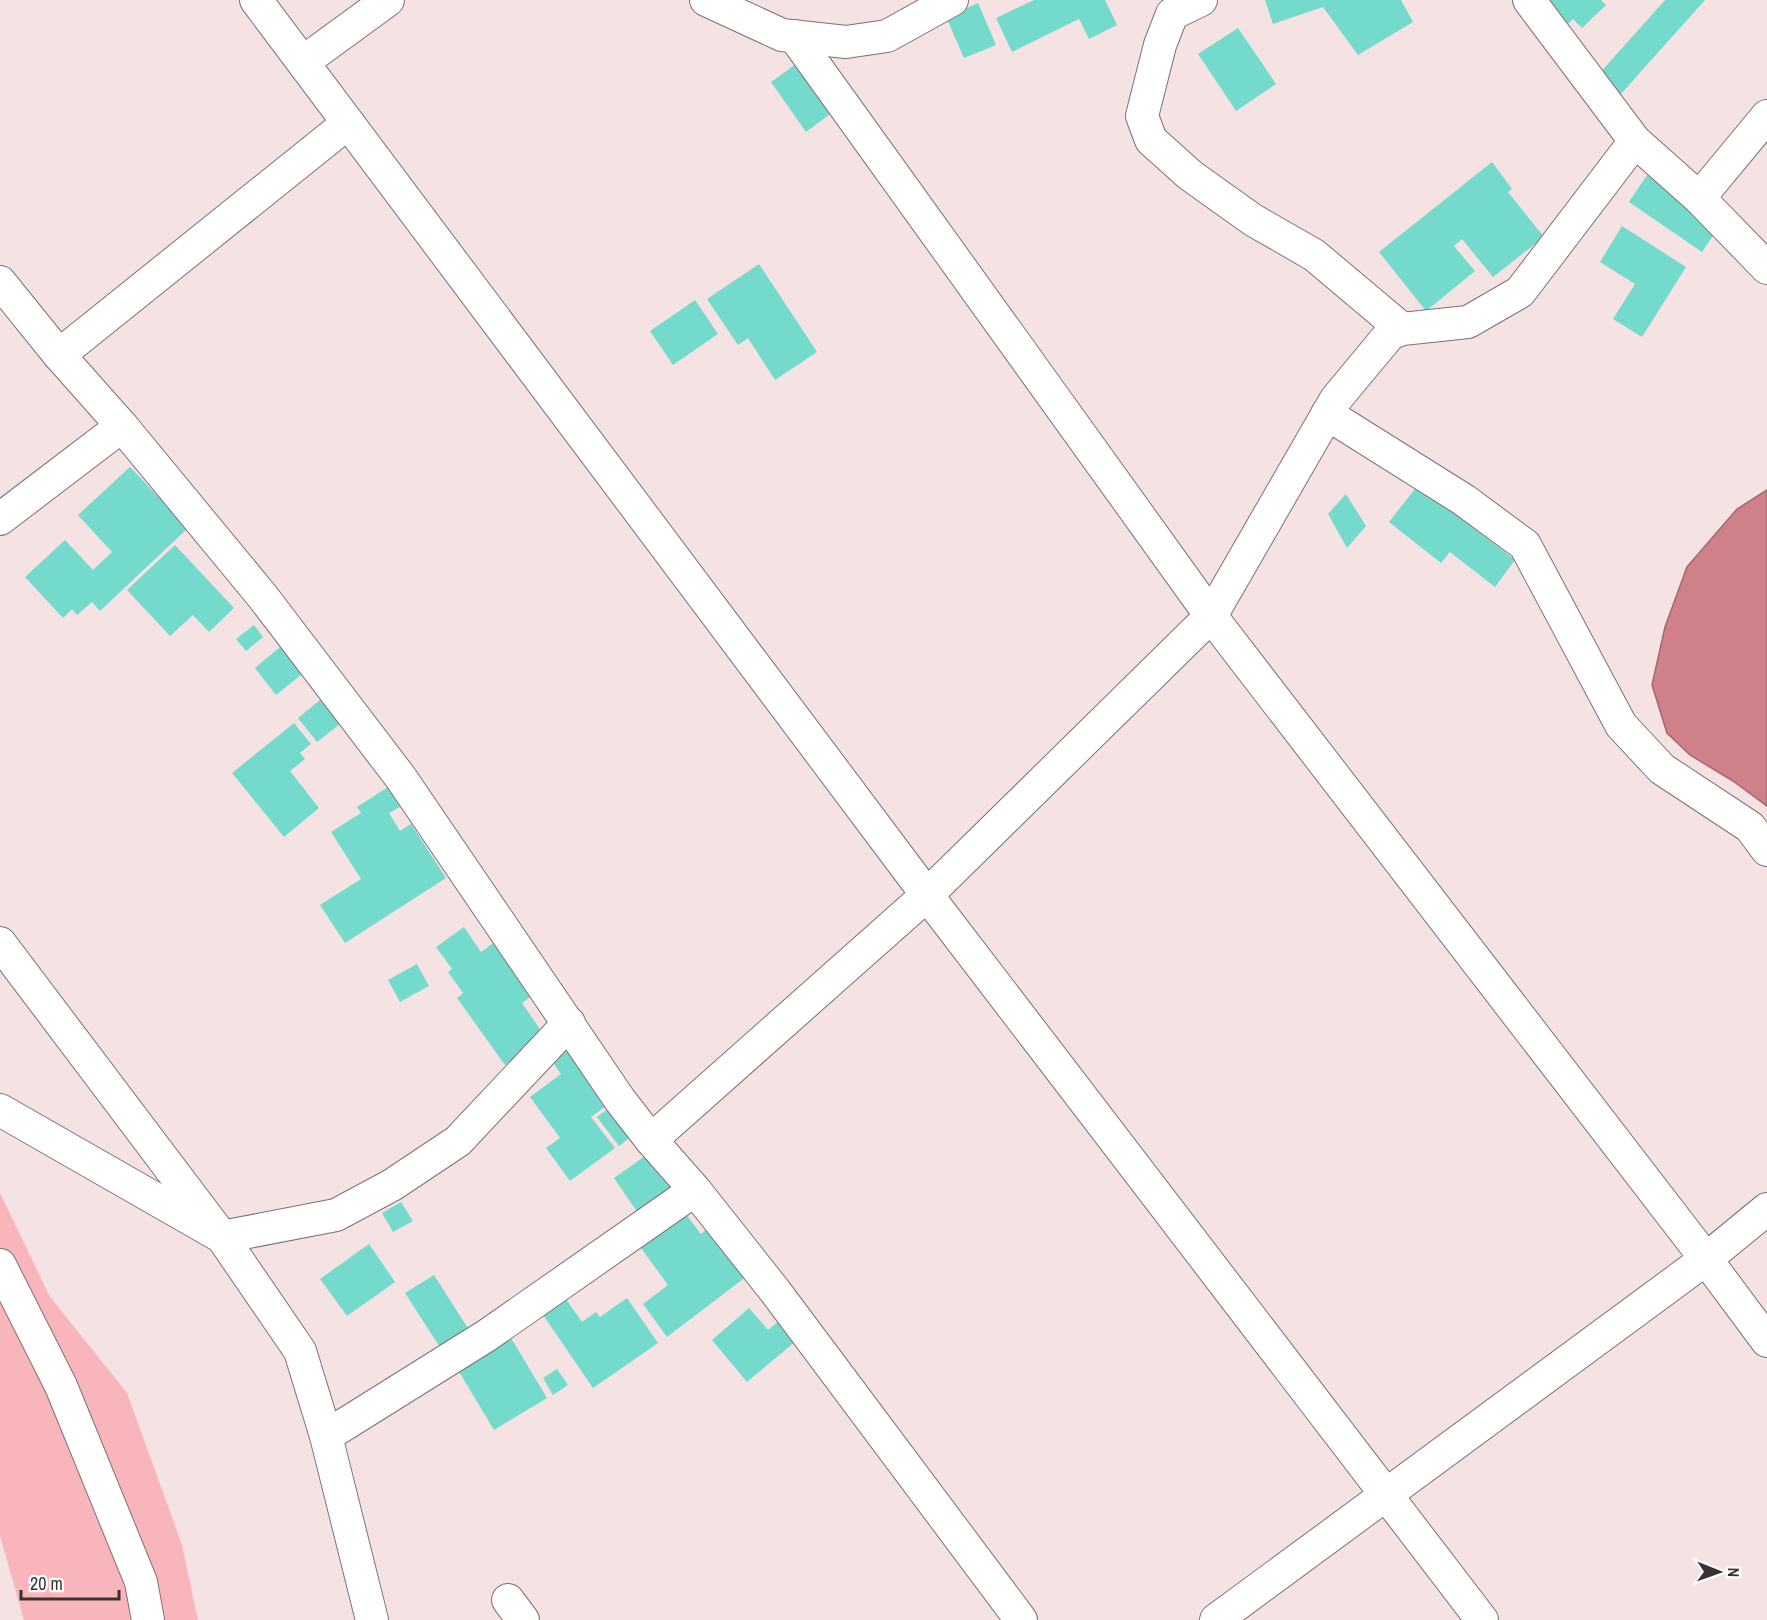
<svg xmlns="http://www.w3.org/2000/svg" width="1767" height="1620" viewBox="0 0 1767 1620" font-family="'Archivo Narrow',sans-serif">
<rect width="100%" height="100%" fill="#f5e2e3"/>
<path fill="#f8b5bb" d="M0,1193L50,1297L127,1393L182,1545L198,1620H24L0,1536Z"/>
<path fill="#d08089" stroke="#a3696f" stroke-width="1.5" d="M1767,490V806L1733,781L1690,755L1667,733L1652,685L1665,627L1687,567L1737,509Z"/>
<g fill="#74dbcc">
<path d="M1034,0H1105L1117,25L1089,39L1079,19L1012,52L996,18Z"/>
<path d="M1265,0H1401L1413,22L1358,55L1323,7L1273,24Z"/>
<path d="M1539,0H1601L1606,5L1582,28L1573,19L1565,27Z"/>
<path d="M1665,0H1705L1620,95L1598,75Z"/>
<path d="M978,3L996,45L964,58L946,17Z"/>
<path d="M1238,28L1276,84L1236,111L1198,54Z"/>
<path d="M803,59L837,109L806,132L771,82Z"/>
<path d="M1492,162L1512,189L1508,192L1544,237L1493,277L1462,239L1454,246L1475,271L1426,311L1379,252Z"/>
<path d="M1647,175L1720,225L1702,252L1629,202Z"/>
<path d="M1622,226L1686,267L1642,337L1613,319L1635,284L1600,262Z"/>
<path d="M759,264L817,352L775,380L748,338L738,345L707,299Z"/>
<path d="M695,300L718,334L673,365L650,331Z"/>
<path d="M130,467L188,528L100,611L92,602L77,615L72,609L63,618L25,577L65,540L93,570L112,552L78,515Z"/>
<path d="M1418,485L1515,560L1495,587L1450,552L1441,563L1389,522Z"/>
<path d="M1346,494L1366,526L1347,548L1328,514Z"/>
<path d="M175,545L234,608L209,632L193,615L170,636L127,590Z"/>
<path d="M254,625L263,637L246,651L236,639Z"/>
<path d="M280,647L302,674L276,695L255,668Z"/>
<path d="M320,700L340,724L317,742L298,718Z"/>
<path d="M294,723L311,744L300,753L305,759L290,771L319,808L284,837L232,773Z"/>
<path d="M388,787L400,807L389,813L400,831L411,824L446,878L345,943L320,905L361,879L331,832L361,813L357,807Z"/>
<path d="M464,927L481,952L496,941L534,994L522,1003L542,1032L531,1039L535,1044L505,1065L457,998L463,993L448,972L452,969L436,947Z"/>
<path d="M417,964L429,986L400,1002L388,980Z"/>
<path d="M569,1048L610,1103L591,1117L615,1148L570,1181L546,1148L560,1138L530,1097L561,1074L552,1061Z"/>
<path d="M617,1102L638,1131L619,1146L597,1117Z"/>
<path d="M648,1154L673,1189L638,1213L614,1178Z"/>
<path d="M401,1202L413,1221L393,1232L382,1213Z"/>
<path d="M685,1213L701,1234L709,1227L747,1276L667,1337L643,1304L668,1285L641,1248Z"/>
<path d="M369,1244L395,1282L347,1316L320,1279Z"/>
<path d="M434,1275L471,1333L443,1352L405,1293Z"/>
<path d="M627,1298L658,1343L593,1388L543,1315L566,1299L582,1322L596,1312L600,1317Z"/>
<path d="M749,1308L768,1330L780,1320L797,1340L747,1382L712,1340Z"/>
<path d="M508,1333L547,1398L494,1430L455,1365Z"/>
<path d="M557,1369L568,1385L553,1395L543,1378Z"/>
</g>
<g fill="none" stroke-linecap="round" stroke-linejoin="round">
<defs>
<g id="minor">
<path d="M256,0L927,895L1482,1620"/>
<path d="M706,0L782,35L846,42L887,36L952,0"/>
<path d="M1201,0L1172,14L1160,45L1142,116L1151,140L1190,175L1253,220L1314,255L1402,329"/>
<path d="M1529,0L1635,141L1699,198L1767,268"/>
<path d="M794,36L1211,616L1706,1259L1767,1341"/>
<path d="M303,62L388,0"/>
<path d="M1699,198L1767,116"/>
<path d="M0,282L59,355L122,426L263,597L401,778L620,1100L651,1140L695,1190L775,1291L1021,1620"/>
<path d="M59,355L348,123"/>
<path d="M1327,414L1464,500L1525,545L1621,725L1662,769L1750,827L1767,850"/>
<path d="M0,519L122,426"/>
<path d="M0,943L222,1237L300,1351L326,1436L372,1620"/>
<path d="M0,1110L222,1237L336,1215L392,1185L458,1141L569,1023"/>
<path d="M651,1140L927,895L1211,616L1336,399L1390,334L1402,329L1468,322L1520,292L1635,141"/>
<path d="M0,1265L61,1386L141,1582L148,1620"/>
<path d="M326,1436L486,1336L695,1190"/>
<path d="M508,1600L523,1620"/>
<path d="M1216,1620L1706,1259L1767,1209"/>
</g>
</defs>
<use href="#minor" stroke="#817071" stroke-width="34"/>
<use href="#minor" stroke="#fff" stroke-width="32"/>
</g>
<g transform="translate(1719 1572) rotate(91)" stroke="#ffffff" stroke-width="4.5" paint-order="stroke">
<path d="M0-4.5L10 22L0 15L-10 22Z" fill="#393232"/>
<text y="-9" font-size="16" font-weight="bold" text-anchor="middle" fill="#393232">N</text>
</g>
<path d="M21 1590v9h98v-9" fill="none" stroke="#393232" stroke-width="3"/>
<text x="30" y="1590" font-size="18" fill="#393232" stroke="#ffffff" stroke-width="4.5" paint-order="stroke">20 m</text>
</svg>
